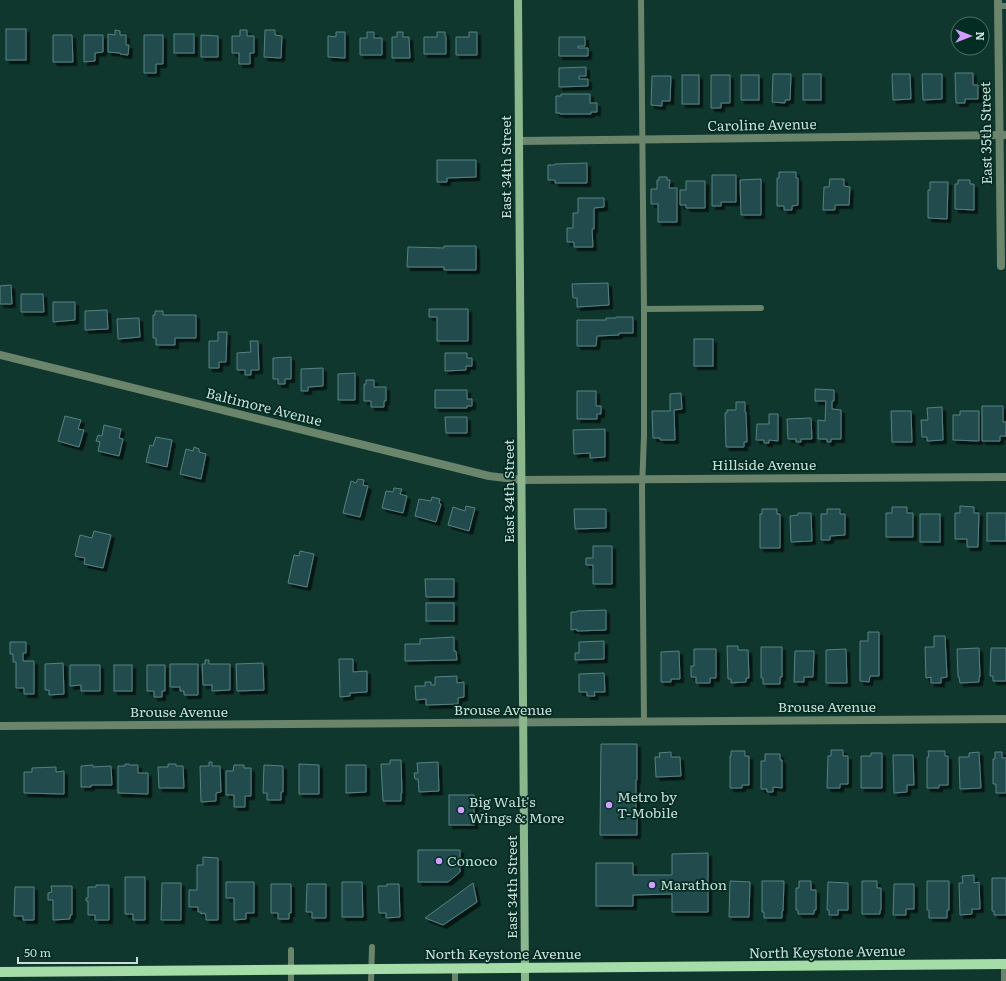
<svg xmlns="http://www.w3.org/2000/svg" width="1006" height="981" viewBox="0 0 1006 981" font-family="Literata,serif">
<defs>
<filter id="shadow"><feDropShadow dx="3.5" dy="3.5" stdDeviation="0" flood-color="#0009"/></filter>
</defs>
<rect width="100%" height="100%" fill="#0f372d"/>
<g fill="#204c4e" stroke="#568183" filter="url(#shadow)">
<rect x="6" y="29" width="20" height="31"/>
<path d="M115,30L120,31V35H126V45H129L128,55L120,54V53L108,52V34L115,35Z"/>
<path d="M240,30H247V36H254V53H250V64H239V53H232V36H240Z"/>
<path d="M265,30H275V35L282,36L281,58L264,57Z"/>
<path d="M336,32H345V58L328,57V36L336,37Z"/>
<path d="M367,32H374V38H382V55H360V38H367Z"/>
<path d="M397,32H403V37H409L410,58H392V37H397Z"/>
<path d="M437,32H445V36H446V54H424V37H437Z"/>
<path d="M469,32H477V55H456V37H469Z"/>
<rect x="174" y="34" width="20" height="19"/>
<path d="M53,35H72L73,62H53Z"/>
<path d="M84,35H103V52L95,53V61L84,62Z"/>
<path d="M144,35H163V64H156V73H144Z"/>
<path d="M201,35L218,36V57H201Z"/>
<path d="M559,37H585V46H578V48H588V56H559Z"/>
<path d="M586,67V76H579V79H588V86L559,87V68Z"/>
<path d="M955,73H973V85H978V99H965V103H956Z"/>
<path d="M773,74H791L790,100H785V103L772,102Z"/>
<rect x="803" y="74" width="18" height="26"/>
<path d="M892,74H910L911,99L893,100Z"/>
<path d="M922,74H942V99L923,100Z"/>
<rect x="682" y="75" width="17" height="29"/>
<path d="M711,75H730V103H721V108H711Z"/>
<rect x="741" y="75" width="18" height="25"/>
<path d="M652,76H671L670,101H662V106L651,105Z"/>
<path d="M561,94H590V103H597V112H591V114H560V113H556V96H561Z"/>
<path d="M437,160H476V177L447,178V182H437Z"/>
<path d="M587,163V183H555V180H548V165H555V164Z"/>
<path d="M779,172H796V178H798V205L792,206V210H784V206H777V178H779Z"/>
<path d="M712,175H736V202H721V206H712Z"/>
<path d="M659,177H667V180H670L669,188H677V222H658V204H651V189H657V180H659Z"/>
<path d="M761,179V215H741L740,180Z"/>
<path d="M830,179H844V186L850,187L849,205H835V210H823L824,187H829Z"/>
<path d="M958,180H970V184H974V210L955,209V184H958Z"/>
<path d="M686,181H705V208H686V205H680V190H686Z"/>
<path d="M930,182H948L947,219L928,218V190H930Z"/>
<path d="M578,198H604V207L594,208V229H592L593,247H574V242H567V228H573V213H578Z"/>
<path d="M444,246H476V270H444V267H407L408,247L444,248Z"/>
<path d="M608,283L609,305L577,307V298H573L572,284Z"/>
<path d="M11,285L12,304H0V286Z"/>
<path d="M21,294H43L44,312H21Z"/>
<path d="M53,302H75V320L53,322Z"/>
<path d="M429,309H468V341H437V317H429Z"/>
<path d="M107,310L108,329L85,330V311Z"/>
<path d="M155,311H163V315H196V338H175V345H156V338H153V315H155Z"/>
<path d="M616,317H633V333H619V335L597,336L596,346H577V320H606V318H616Z"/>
<path d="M139,318L140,337L118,339L117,319Z"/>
<path d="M218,332H227L226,362H219V368H209V341H218Z"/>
<rect x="694" y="339" width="19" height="27"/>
<path d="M250,341H258L259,370H251V375H245V370H237V353L251,352Z"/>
<path d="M445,353H467V358H472V366H466V370L445,371Z"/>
<path d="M291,357V379H285V384H278V379H273V358Z"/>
<path d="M323,368V386L308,387V391H301V369Z"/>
<path d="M355,373V400H338V374Z"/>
<path d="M366,380H374V387H386V401H384V407H371V401H364V384H366Z"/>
<path d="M815,389L834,390V401H832V409L841,410V439H831V442H827V439H818V420L825,421L826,401H815Z"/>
<path d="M435,390H467V399H472V406H467V408H435Z"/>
<path d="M577,391H596V406H601V414H597V419H577Z"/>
<path d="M681,393L682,409L674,410L675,440H660V438H653L652,411H670V394Z"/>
<path d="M736,402H745V412H746L747,442H744V447H726L725,413H727V410H736Z"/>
<path d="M982,406H1003V422H1006V436H1000V441H982Z"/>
<path d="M942,407L943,440L927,441V437H922L921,420H928L927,408Z"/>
<path d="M891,411H911L912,442H892Z"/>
<path d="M960,411H979V441L953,440V415H960Z"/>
<path d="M769,414H778V441L769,440V443H764V440H756L757,424H769Z"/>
<path d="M65,416L81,420L78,429L84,430L79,447L58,441Z"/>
<path d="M445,417H467V433H446Z"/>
<path d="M811,418L812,439H801V442H796V439H788L787,419Z"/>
<path d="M104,425L121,429L119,438L123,439L119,456L98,451L100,442L96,441L98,435L102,436Z"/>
<path d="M605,429V457L590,458V453L574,454L573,430Z"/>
<path d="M156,437L172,440L167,467L146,462L150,445L153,446Z"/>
<path d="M194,447L199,449V452L206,454L201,479L180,474L186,449L193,451Z"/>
<path d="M358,479L364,480L363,485L368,486L360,517L343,513L351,481L356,483Z"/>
<path d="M394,488L402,489L400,494L407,496L403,513L382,508L386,491L393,492Z"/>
<path d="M432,497L440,499L439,503L441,504L436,522L415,516L419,499L431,501Z"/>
<path d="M466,506L475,508L469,531L448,525L453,507L465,511Z"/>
<path d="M960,506L974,507V513H979L978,547H967V539H955V513H960Z"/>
<path d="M892,507H907V513H913V537H886V513H892Z"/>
<path d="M574,509H606V528L575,529Z"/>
<path d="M762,509H777V514H780V548H760V514H762Z"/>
<path d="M827,509H840V514H845V535L830,536V540H821V514H827Z"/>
<path d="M798,513H811L812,541L791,542L790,516L798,515Z"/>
<rect x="987" y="513" width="19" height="28"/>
<rect x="920" y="514" width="20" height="28"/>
<path d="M94,531L111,535L103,568L84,564L85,558L75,556L80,535L92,538Z"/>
<path d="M593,546H612V584H593V565H586V558H593Z"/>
<path d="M300,551L314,554L307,587L288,583L294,555L299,556Z"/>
<path d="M425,579H454V597H426Z"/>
<rect x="426" y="603" width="28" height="18"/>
<path d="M606,610V630L577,631V629L571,630V612H577V611Z"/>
<path d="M868,632H879V676H870L869,682L860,681V641H868Z"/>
<path d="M934,636H945L947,677L941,678V683H931V677L926,678L925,647H934Z"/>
<path d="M454,637V651H456L457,660L405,661V644H420V639Z"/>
<path d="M604,641V659L575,660V653H579V642Z"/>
<path d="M10,642H26V653H23V661H34V694H24V688H16V662H13V654H10Z"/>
<path d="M727,646H738V650H748L749,678H746V682L731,683V679H728Z"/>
<path d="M761,647H782V677H780V684H763V678H761Z"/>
<path d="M979,648L980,677H979V682L960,683L959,677H958L957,649Z"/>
<path d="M991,648H1006V681H993V676H990Z"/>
<path d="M694,649H716V678H710V683H696V677H691V666H694Z"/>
<path d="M846,649L847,683H826V650Z"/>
<path d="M679,651L680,679H671V682H661V652Z"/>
<path d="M795,651H814L813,677H804V682H794Z"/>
<path d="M339,659H353V672L367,671V692L350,693V696L340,697Z"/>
<path d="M205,660H209V664H230V690L212,691V685H203L202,664H205Z"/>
<path d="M63,663L64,694L49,695V690H45V664Z"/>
<path d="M263,663L264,690L237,691L236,664Z"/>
<path d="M170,664H198V695H184V691H180V687H170Z"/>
<path d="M70,665H100V691H81V685L70,686Z"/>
<rect x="114" y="665" width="18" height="26"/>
<path d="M147,665H165V691H162V697H154V691H147Z"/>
<path d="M604,673L605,692H594L595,696H587V692H579V674Z"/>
<path d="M457,676V683L464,682V697L458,698V704L426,705V699L416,700L415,686H425V682H431V685H435V677Z"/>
<path d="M601,744H637V780H636V814H637V835H600Z"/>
<path d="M831,750H843V756H848V784H840V788H827L828,756H831Z"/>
<path d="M731,751H745V756H749V785H742V788H730V756H731Z"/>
<path d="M928,751H945V756H948V785H939V788H927V757H929Z"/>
<path d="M671,752V757H680L681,776L656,777L655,757H660L659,753Z"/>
<path d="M979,752L981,788L960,789L959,757H969V753Z"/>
<path d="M995,752H1002V758H1006V793H996V784H993V759H995Z"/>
<path d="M871,753H882V788H861V756H871Z"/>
<path d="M765,754H780V760H782V788L773,787V792H767V789H761V761H765Z"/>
<path d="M893,755H913L914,785H907V792L894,793Z"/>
<path d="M390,760H401L402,793H401V801H383L381,764H390Z"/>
<path d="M209,762H212V766H220L221,792L216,793V801L201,802L200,766H209Z"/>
<path d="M438,762L439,791L419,792L418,779H415L414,773H418L417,763Z"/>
<path d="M125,764H129V765H138V773H148V794L118,793V766H125Z"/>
<path d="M168,764H176V766H183L184,788H159L158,767H168Z"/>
<path d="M299,764L319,765V794H299Z"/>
<path d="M93,765V767L111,766L112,785H91V787H81V766Z"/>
<path d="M234,765H244V768H251V796H245V807H234V795H226V771H233Z"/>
<path d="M264,765L283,766V792H281V800H267V793H263Z"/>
<path d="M346,765H366V792L346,793Z"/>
<path d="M56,767V772L64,771V794L24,793V772H32V768Z"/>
<rect x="449" y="795" width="25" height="30"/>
<path d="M418,850H460V872L448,882H418Z"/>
<path d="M708,853V912H672V894L633,895V906H596V863H633V875H672V854Z"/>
<path d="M203,857L218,858V920H206V915H205V913L201,914V912H198V907H189V890H197V865H203Z"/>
<path d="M974,875V883L979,882L980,909H972V914L960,915L959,883H963L962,876Z"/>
<path d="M125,877H145V920H133V914H125Z"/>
<path d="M992,878H1006V915H994V911H992Z"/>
<path d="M730,881L750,882L749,917H729Z"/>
<path d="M762,881H784L783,911H782V918H764V912H762Z"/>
<path d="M799,881H811V890H816V910H814V914H798V910H796V888H799Z"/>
<path d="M862,881H877V888H881V910H880V914H862Z"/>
<path d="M927,881H949V910H947V918H929V910H927Z"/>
<path d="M226,882H254V913H246V919L234,920V898H226Z"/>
<path d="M342,882H362L363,917H342Z"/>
<path d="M828,882L848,883V910H838V915H829V910H827Z"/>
<path d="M162,883H181V920H161Z"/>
<path d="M473,883L477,902L443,925L425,918Z"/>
<path d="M271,884H291V913H289V919H278V913H271Z"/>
<path d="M307,884H326V918H312V912H306Z"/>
<path d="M387,884H399L400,917L386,918V913H379L378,886H387Z"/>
<path d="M894,884H914V909H906V915H893Z"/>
<path d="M96,885H109V920H95V915H88V901H86V898H88V887H96Z"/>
<path d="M51,886H72V915H70V919L53,920V900H48V893L52,892Z"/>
<path d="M15,887H34V920H23V916H14Z"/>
</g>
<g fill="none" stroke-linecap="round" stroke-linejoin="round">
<g stroke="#6b856c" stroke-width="6">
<path d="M641,0L644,309V436L642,488L644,722"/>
<path d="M998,6H1006"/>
<path d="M644,309L761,308"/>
<path d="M291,950V981"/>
<path d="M455,969V981"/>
<path d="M371,981L372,947"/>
</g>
<g stroke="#6b856c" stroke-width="8">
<path d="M998,0L1001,266"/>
<path d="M519,141L1006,135"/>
<path d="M0,355L489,476L522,480L1006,477"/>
<path d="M0,726L1006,719"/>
<path d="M1005,964V981"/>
</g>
<path stroke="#8cb68e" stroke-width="8" d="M518,0L525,981"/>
<path stroke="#a5dca8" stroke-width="10" d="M0,972L1006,964"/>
</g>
<g fill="#d29dfd" stroke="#032c23" stroke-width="1.5">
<circle cx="609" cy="805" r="4"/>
<circle cx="461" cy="810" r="4"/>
<circle cx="439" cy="861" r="4"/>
<circle cx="652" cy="885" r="4"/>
</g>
<g text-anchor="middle" stroke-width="3.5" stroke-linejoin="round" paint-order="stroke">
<g font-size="14" fill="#c9ded7" stroke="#032c23">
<text transform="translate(762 125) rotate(-1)" y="5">Caroline Avenue</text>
<text transform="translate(986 133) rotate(-91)" y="5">East 35th Street</text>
<text transform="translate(506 167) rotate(-90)" y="5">East 34th Street</text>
<text transform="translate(264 407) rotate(14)" y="5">Baltimore Avenue</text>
<text x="764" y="470">Hillside Avenue</text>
<text transform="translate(509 491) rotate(-90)" y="5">East 34th Street</text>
<text x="827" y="712">Brouse Avenue</text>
<text x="503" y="715">Brouse Avenue</text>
<text x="179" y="717">Brouse Avenue</text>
<text transform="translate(512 887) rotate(-90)" y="5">East 34th Street</text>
<text transform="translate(827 952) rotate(-1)" y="5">North Keystone Avenue</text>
<text x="503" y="959">North Keystone Avenue</text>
</g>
<g font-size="14" fill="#c9ded7" stroke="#032c23" text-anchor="start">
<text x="617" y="802">Metro by<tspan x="617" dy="16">T-Mobile</tspan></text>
<text x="469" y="807">Big Walt's<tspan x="469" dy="16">Wings &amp; More</tspan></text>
<text x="447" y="866">Conoco</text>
<text x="660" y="890">Marathon</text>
</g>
</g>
<g transform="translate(970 36) rotate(90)"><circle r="19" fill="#032c23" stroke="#52736b"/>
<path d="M0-3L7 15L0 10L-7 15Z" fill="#d29dfd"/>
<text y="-6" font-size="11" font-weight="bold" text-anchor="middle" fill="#c9ded7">N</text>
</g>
<path d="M18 957v6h119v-6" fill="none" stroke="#c9ded7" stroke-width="2"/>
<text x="24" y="957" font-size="12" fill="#c9ded7" stroke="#032c23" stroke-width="3" paint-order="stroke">50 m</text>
</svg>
